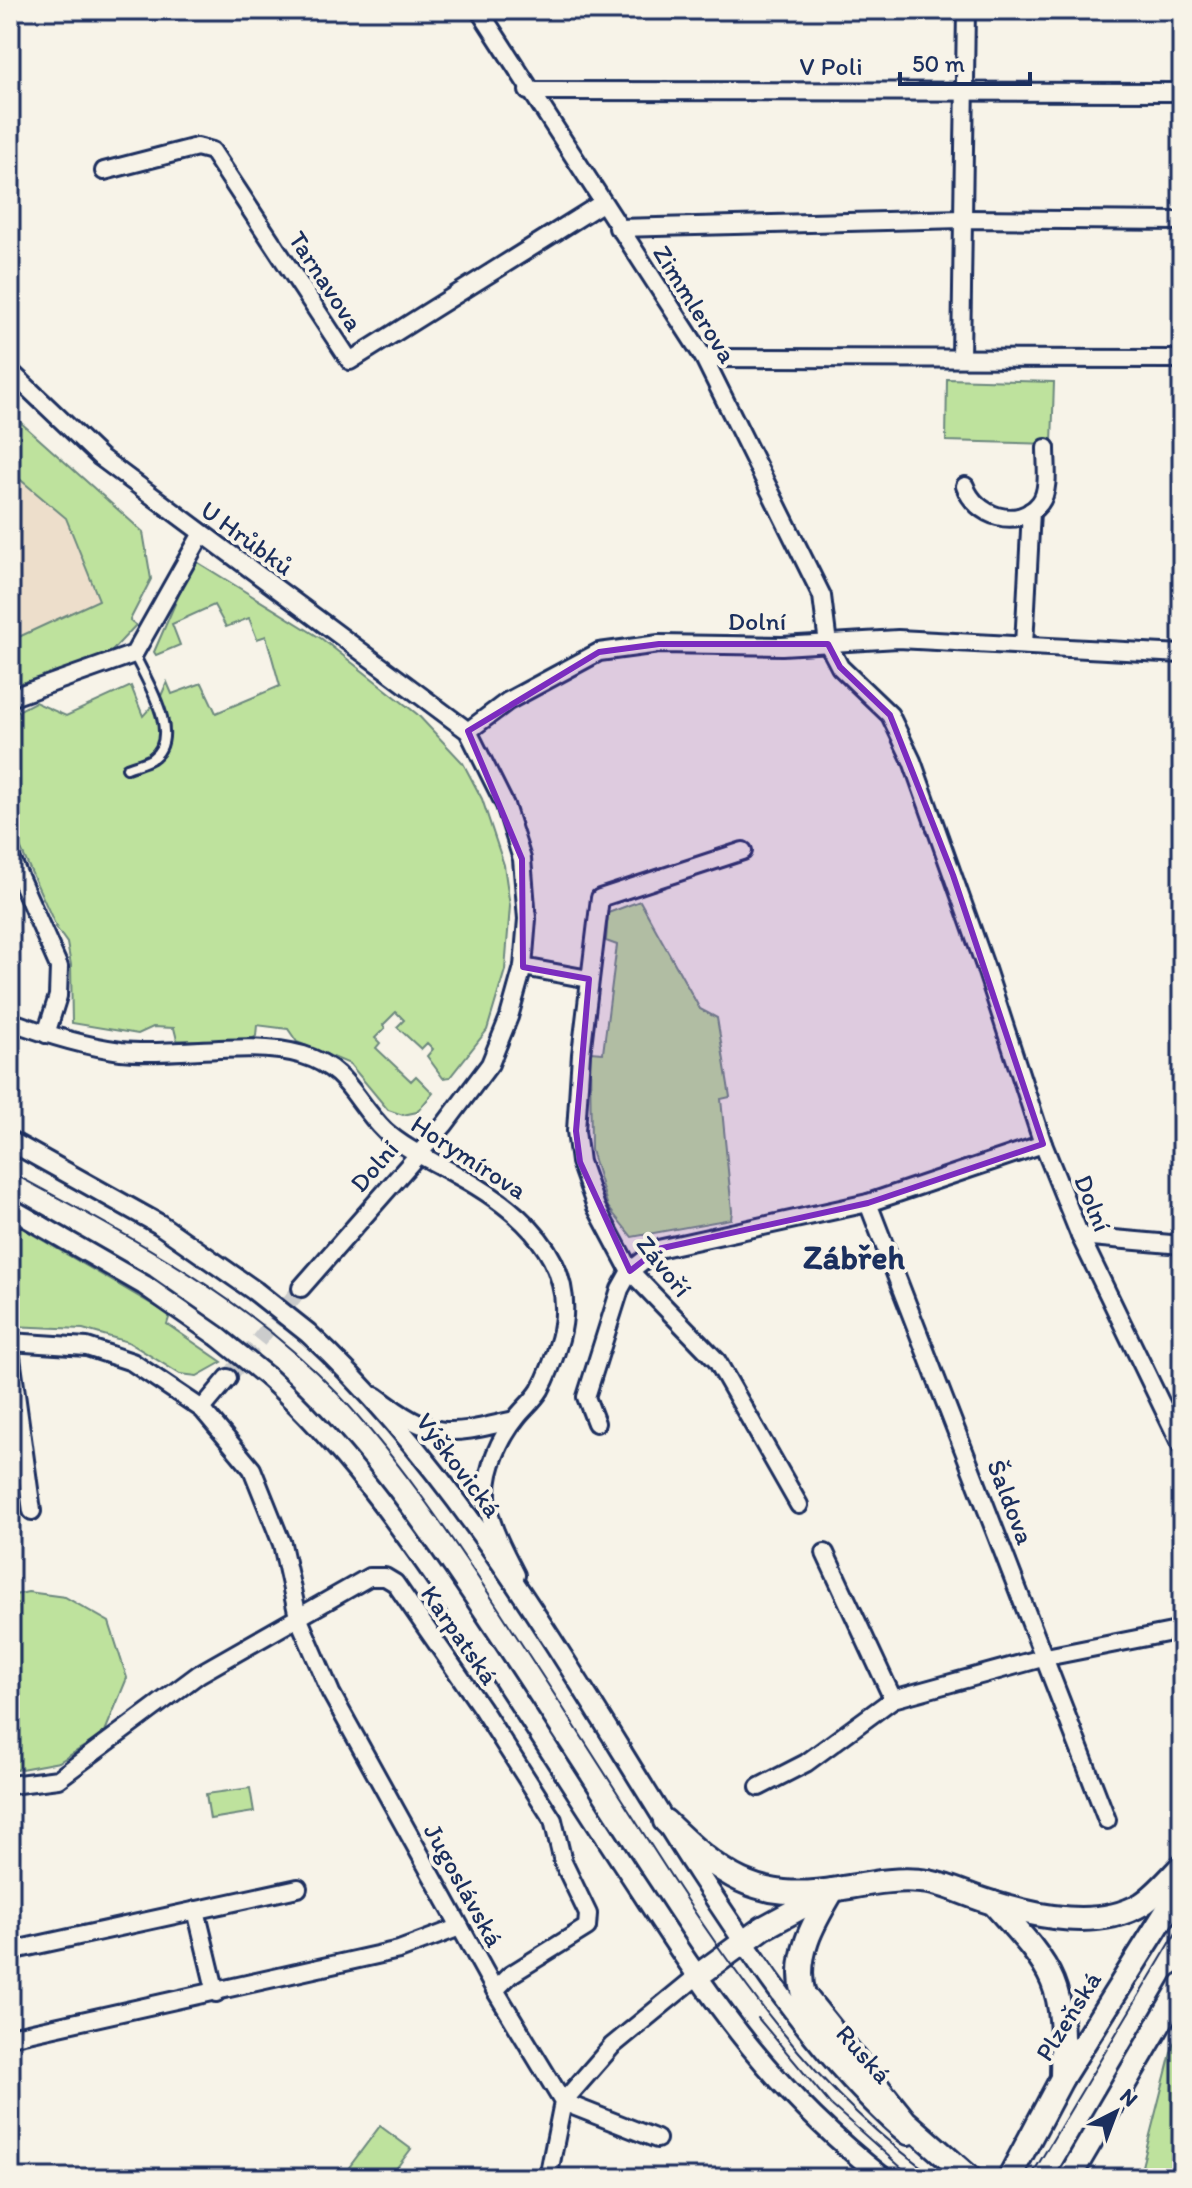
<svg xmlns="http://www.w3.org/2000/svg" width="1192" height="2188" viewBox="0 0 1192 2188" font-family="Itim,sans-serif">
<rect width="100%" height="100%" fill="#f7f3e8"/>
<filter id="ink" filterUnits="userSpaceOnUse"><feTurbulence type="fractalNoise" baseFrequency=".0125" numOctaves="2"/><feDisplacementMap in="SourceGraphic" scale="16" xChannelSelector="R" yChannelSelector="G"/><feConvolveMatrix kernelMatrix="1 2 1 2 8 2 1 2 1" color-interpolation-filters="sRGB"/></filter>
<g filter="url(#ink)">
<path fill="#eddecb" d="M10,471L66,518L99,601L10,641Z"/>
<g fill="#bee29d" stroke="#6c887e" stroke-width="2">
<path d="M947,379L1054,382L1052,444L946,441Z"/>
<path d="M10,413L143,532L151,579L130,620L136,625L109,654L10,690V641L99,600L66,518L10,471Z"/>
<path d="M194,560L322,639L417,714L463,763L482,799L504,865L510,906L505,970L487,1030L450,1077L443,1078L427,1056L433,1049L427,1043L421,1049L397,1027L404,1020L396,1012L383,1025L385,1028L375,1038L380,1043L376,1048L411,1081L416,1076L433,1093L417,1112L403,1115L388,1110L350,1064L297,1042L288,1029L257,1025L256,1036L249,1041L177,1040L174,1028L153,1027L138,1034L72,1023L71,965L67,943L57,929L10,825V715L35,702L66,716L131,686L143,716L161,696L167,682L172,694L202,683L216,713L280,686L266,636L257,639L249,618L226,627L214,605L172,624L180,645L156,655L154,652Z"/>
<path d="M640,901L700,1009L717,1018L730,1097L721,1099L732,1211L731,1219L632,1237L608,1207L591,1150L590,1052L603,1053L617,945L606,941L608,913Z"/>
<path d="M10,1221L170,1315L167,1324L222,1362L197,1376L180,1374L128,1342L83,1329L10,1326Z"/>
<path d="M28,1592L65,1597L109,1622L127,1678L104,1734L59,1762L10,1771V1596Z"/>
<path d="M250,1788L254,1812L210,1819L206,1794Z"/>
<path d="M1182,2029V2162L1178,2172L1181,2178H1139L1173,2045Z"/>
<path d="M380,2126L411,2149L389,2178H341Z"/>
</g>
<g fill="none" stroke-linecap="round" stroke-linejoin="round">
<path stroke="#cbcccc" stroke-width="16" stroke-dasharray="16 8" stroke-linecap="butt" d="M228,1378L301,1288"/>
<defs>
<path id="service" d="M127,768C134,765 144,763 151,759C184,738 146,680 134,654"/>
<g id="minor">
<path d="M479,10L704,358L822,596L828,644L840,667L890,715L912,761L985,966L1043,1144L1080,1236L1182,1447"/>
<path d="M528,91L1182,92"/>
<path d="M104,171L197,147L212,151L350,361L602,203"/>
<path d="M618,228L962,219L1182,221"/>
<path d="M704,358L1182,359"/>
<path d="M961,358L966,10"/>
<path d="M10,371L100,457L468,731L505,805L522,859L527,919L523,967L509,1017L490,1064L445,1124L301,1288"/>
<path d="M965,486C975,516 1018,531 1040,503C1050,490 1046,465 1046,448"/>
<path d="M1024,645L1031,511"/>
<path d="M10,698L134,654L201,535"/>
<path d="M468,731L508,701L599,652L659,644L782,646L898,639L1182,654"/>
<path d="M743,851L600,898L581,1054L576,1131L580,1162L596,1207L630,1271L717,1361L799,1505"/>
<path d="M10,856L59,967L58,996L46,1034"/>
<path d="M523,967L589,979"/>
<path d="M10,1021C45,1034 83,1046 121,1051C176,1057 251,1039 303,1055C349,1069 354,1101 385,1131C406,1150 433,1161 457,1175C520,1209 581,1261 560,1339C555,1356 549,1374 540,1390C534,1400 524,1408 517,1417C500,1438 486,1469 487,1495C487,1522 504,1551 516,1575"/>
<path d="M868,1203L1107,1820"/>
<path d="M1080,1236L1182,1245"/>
<path d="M10,1342L87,1347L132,1362L202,1409L252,1469L282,1544L298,1617L331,1693L495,1990L563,2102L548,2178"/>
<path d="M10,1350L32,1511"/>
<path d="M376,1396C434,1440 446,1436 514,1420"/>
<path d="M202,1409L228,1378"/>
<path d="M596,1423L586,1397L620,1289L630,1271L658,1249L868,1203L1043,1144"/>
<path d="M825,1553L893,1699"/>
<path d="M10,1785L58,1779L199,1674L369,1577H385L395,1583L481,1707L553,1820L563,1862L588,1914L587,1927L510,1975L495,1990"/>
<path d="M759,1787L806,1763L893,1699L1046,1657L1182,1630"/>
<path d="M196,1910L216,1993"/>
<path d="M10,1951L298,1888"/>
<path d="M10,2037L399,1950L460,1927"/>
<path d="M657,2139L563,2102L612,2046L696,1977"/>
</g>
<g id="tertiary">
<path d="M10,1141L159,1224L255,1291"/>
<path d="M10,1208L144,1285L217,1336"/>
<path d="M308,1333C468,1481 574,1679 690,1861C740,1937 789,2013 851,2080C869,2099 887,2119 908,2135"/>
<path d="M269,1378C343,1445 400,1525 456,1608C520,1702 579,1798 642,1893C715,2006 776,2094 884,2178"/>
</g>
<g id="secondary">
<path d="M665,1821C721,1875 755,1903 838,1889C867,1884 898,1877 929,1882C951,1886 971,1897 993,1903C1038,1917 1098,1930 1142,1904C1157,1894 1169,1879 1182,1866"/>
<path d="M833,1890C814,1922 793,1956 804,1995L905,2121L970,2178"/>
<path d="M993,1903C1057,1974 1064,1981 1062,2078"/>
<path d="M696,1977L763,1928L822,1896"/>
<path d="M1009,2178L1062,2078L1182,1887"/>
<path d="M1069,2178L1182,1985"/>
</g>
</defs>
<use href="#service" stroke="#1b2f5e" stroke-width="14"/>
<use href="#minor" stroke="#1b2f5e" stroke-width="22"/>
<use href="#tertiary" stroke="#1b2f5e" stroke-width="24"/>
<use href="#secondary" stroke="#1b2f5e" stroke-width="28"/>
<use href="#service" stroke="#f7f3e8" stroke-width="8"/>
<use href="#minor" stroke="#f7f3e8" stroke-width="16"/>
<use href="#tertiary" stroke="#f7f3e8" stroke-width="18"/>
<use href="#secondary" stroke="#f7f3e8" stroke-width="22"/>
<g stroke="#1b2f5e" stroke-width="2">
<path d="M10,1172C128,1235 245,1296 338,1394C397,1457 446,1529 493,1600C548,1684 602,1768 656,1853C732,1972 818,2097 937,2178"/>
<path d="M758,2018L830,2104L913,2178"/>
<path d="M1030,2178L1182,1923"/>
</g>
<defs>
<g id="tertiary-bridge">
<path d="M255,1291L308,1333"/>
<path d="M217,1336L269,1378"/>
</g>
</defs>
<use href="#tertiary-bridge" stroke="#1b2f5e" stroke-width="24" stroke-linecap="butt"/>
<use href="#tertiary-bridge" stroke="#f7f3e8" stroke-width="18"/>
</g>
</g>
<path fill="#7b2cbf" fill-opacity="0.2" stroke="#7b2cbf" stroke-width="6" stroke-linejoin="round" d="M659,644H828L840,667L890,715L953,875L1043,1144L868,1203L658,1249L630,1271L580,1162L576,1131L589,979L523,967L522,859L468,731L599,652Z"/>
<g text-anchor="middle" stroke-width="8" stroke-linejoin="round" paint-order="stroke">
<g font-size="26" fill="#1b2f5e" stroke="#f7f3e8">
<text x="831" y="75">V Poli</text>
<text transform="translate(326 281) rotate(57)" y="9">Tarnavova</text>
<text transform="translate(695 304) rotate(58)" y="9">Zimmlerova</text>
<text transform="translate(247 538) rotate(36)" y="9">U Hrůbků</text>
<text x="757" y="630">Dolní</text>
<text transform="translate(469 1157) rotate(33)" y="9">Horymírova</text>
<text transform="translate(374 1166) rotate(-49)" y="9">Dolní</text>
<text transform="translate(1093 1203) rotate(68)" y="9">Dolní</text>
<text transform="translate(664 1266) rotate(51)" y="9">Závoří</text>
<text transform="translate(459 1465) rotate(53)" y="9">Výškovická</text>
<text transform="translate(1011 1502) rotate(69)" y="9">Šaldova</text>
<text transform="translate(460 1635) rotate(55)" y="9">Karpatská</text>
<text transform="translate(464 1885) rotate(61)" y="9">Jugoslávská</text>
<text transform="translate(1068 2016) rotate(-58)" y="9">Plzeňská</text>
<text transform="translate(864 2054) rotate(48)" y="9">Ruská</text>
</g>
<g font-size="34" font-weight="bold" fill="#1b2f5e" stroke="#f7f3e8">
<text x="854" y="1269">Zábřeh</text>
</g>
</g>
<rect width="1192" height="2188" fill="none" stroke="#f7f3e8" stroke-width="40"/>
<rect x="20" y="20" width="1152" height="2148" fill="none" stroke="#1b2f5e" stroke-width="3" filter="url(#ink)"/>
<g transform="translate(1116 2112) rotate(42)" stroke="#f7f3e8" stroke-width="6" paint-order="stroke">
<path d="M0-6L14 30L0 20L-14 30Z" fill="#1b2f5e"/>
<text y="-12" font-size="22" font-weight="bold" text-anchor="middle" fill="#1b2f5e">N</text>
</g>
<path d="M900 72v12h130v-12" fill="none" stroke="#1b2f5e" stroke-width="4"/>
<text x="912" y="72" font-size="24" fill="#1b2f5e" stroke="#f7f3e8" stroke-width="6" paint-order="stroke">50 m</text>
</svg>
